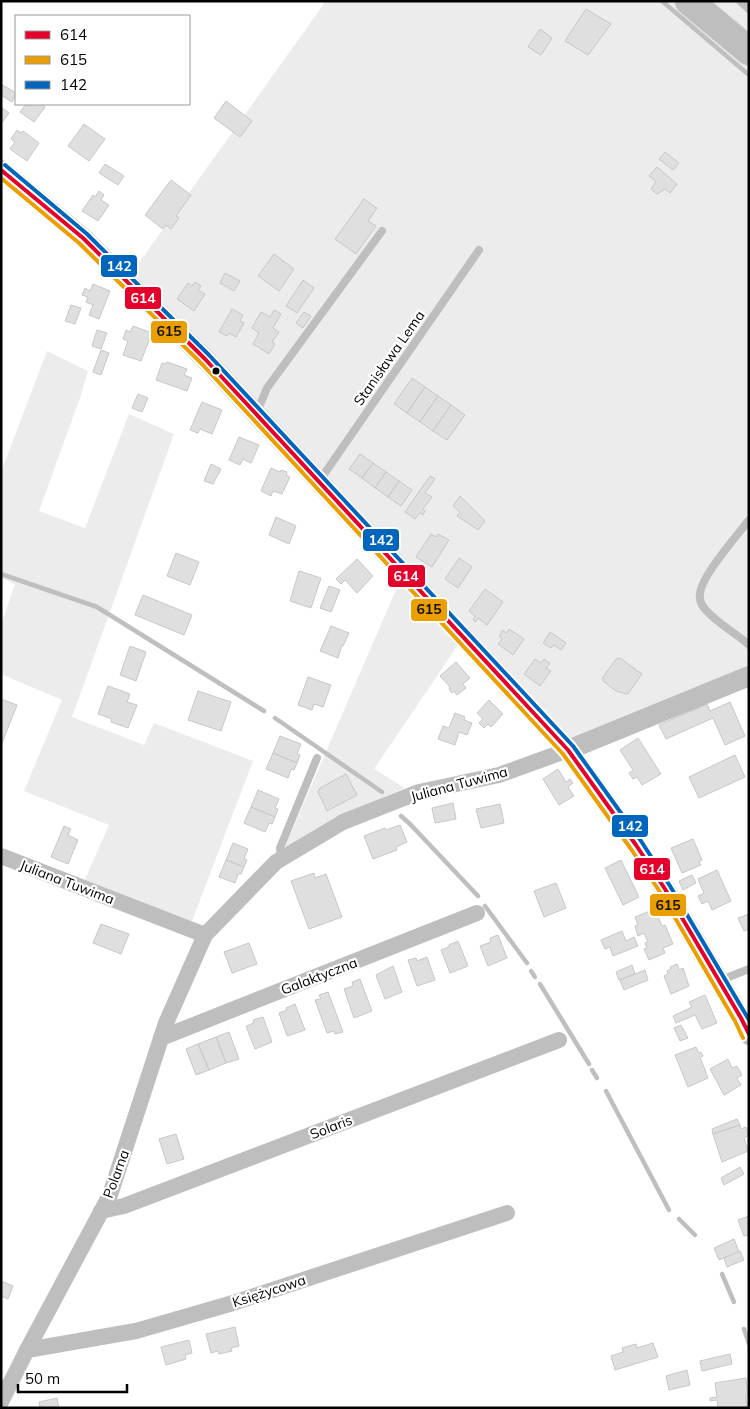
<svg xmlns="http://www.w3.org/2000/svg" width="750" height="1409" viewBox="0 0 750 1409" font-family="Mulish,sans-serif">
<rect width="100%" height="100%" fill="#fff"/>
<g fill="#ececec">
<path d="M326,1H749V680L570,753L131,274Z"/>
<path d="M47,351L88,371L81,395L39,511L85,528L129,414L174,434L72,717L144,745L154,723L253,761L192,921L83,884L109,825L24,791L62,700L1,674V625L15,584L1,578V472Z"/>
<path d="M401,584L458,645L374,769L405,788L332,819L284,849L395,592Z"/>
</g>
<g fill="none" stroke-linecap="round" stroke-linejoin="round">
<g stroke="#bfbfbf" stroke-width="4.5">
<path d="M662,1L749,75"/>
<path d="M1,574L97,607L264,711"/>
<path d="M275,718L382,792"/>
<path d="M401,816L410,824L478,896"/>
<path d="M485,906L527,963"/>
<path d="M531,971L535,977"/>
<path d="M540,984L589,1064"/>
<path d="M592,1070L597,1078"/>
<path d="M606,1091L669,1210"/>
<path d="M679,1219L695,1235"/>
<path d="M722,1274L734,1302"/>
<path d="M744,1329L749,1344"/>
</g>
</g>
<g fill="#dfdfdf" stroke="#c7c7c7">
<path d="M586,9L611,24L588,55L565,41Z"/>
<path d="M540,29L552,38L541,55L528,47Z"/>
<path d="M1,84L16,93L12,102L1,95Z"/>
<path d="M226,101L252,121L240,137L214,118Z"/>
<path d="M26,104H42L45,107L34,122L20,112Z"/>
<path d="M1,107L9,113L1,124Z"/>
<path d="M84,124L105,139L89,161L68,146Z"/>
<path d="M17,130L21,133L23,131L39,143L27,161L10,149L15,142L11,139Z"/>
<path d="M665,152L679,163L673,170L659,159Z"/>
<path d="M105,164L124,176L118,185L99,173Z"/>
<path d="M657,167L677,184L670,193L665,189L657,194L651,189L656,182L649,176Z"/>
<path d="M171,180L191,195L176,216L179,218L171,229L166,225L163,229L145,215Z"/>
<path d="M99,191L104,195L101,200L109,205L98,221L82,211L93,195L95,197Z"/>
<path d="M364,199L377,208L368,221L376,226L356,254L335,239Z"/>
<path d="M274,254L294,269L279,291L258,276Z"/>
<path d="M225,273L240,281L234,291L220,283Z"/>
<path d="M303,280L314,288L297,313L286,306Z"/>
<path d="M195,282L201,286L198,290L205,294L194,311L177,299L188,283L192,286Z"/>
<path d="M93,284L110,291L99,319L89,315L93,305L86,302L88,297L82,295L85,288L90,291Z"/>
<path d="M71,305L81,308L75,324L65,321Z"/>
<path d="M232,309L243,315L240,321L244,323L236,337L229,333L227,336L219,332Z"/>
<path d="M274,310L281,314L273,328L279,332L272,342L275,344L269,354L253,344L259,333L252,328L261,312L270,317Z"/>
<path d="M304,312L311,316L303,328L296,323Z"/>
<path d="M133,326L152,333L141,361L123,355L128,341L123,339L126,330L130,332Z"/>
<path d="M97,330L107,333L101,349L92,346Z"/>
<path d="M101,350L109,353L101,375L93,372Z"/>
<path d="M167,362L187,369L184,375L192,378L187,391L156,380L162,363L166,364Z"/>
<path d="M412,378L425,387L407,413L394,404Z"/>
<path d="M425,387L438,396L420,422L407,413Z"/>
<path d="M138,394L148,398L142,412L132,408Z"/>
<path d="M438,396L451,405L433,431L420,422Z"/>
<path d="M202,402L222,410L212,434L200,429L198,433L190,430Z"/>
<path d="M451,405L465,415L447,440L433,431Z"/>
<path d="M239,437L259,445L251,463L243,459L240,465L229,460Z"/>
<path d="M360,454L373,463L362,478L349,469Z"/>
<path d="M373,463L386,472L375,488L362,478Z"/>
<path d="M211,464L221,469L213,484L204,481Z"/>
<path d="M271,468L280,472L281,470L287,472L286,475L290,477L282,494L273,491L271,496L261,491Z"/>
<path d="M386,472L399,481L388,497L375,488Z"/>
<path d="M430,476L435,479L425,493L432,497L423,509L425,511L423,515L420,513L415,519L405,512Z"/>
<path d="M399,481L412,490L401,506L388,497Z"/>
<path d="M460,496L485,521L478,530L457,516L460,512L453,506Z"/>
<path d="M276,517L296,526L289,544L269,535Z"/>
<path d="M431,534L436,537L438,534L449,540L432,567L416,557Z"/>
<path d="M176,553L199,562L190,585L167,576Z"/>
<path d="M459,558L472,567L458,588L445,579Z"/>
<path d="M357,559L373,576L357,593L345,580L341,584L336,579Z"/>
<path d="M299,571L321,578L311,608L290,601Z"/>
<path d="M329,586L340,590L331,612L320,608Z"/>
<path d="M485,589L503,602L487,625L478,618L476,622L473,620L475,616L469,611Z"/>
<path d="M143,595L192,615L184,635L135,615Z"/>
<path d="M331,626L349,633L343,646L342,645L338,658L320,651Z"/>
<path d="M509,629L524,639L513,655L498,644L502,639L499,636L503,630L506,633Z"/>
<path d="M550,632L566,643L561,650L554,645L551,648L543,643Z"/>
<path d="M130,646L146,652L136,681L120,675Z"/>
<path d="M620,658L642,674L628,694H626L616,691L603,681V677L616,659Z"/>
<path d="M535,659L541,663L544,659L550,663L546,668L551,671L540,686L524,674Z"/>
<path d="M456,662L470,678L463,684L466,688L457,695L454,691L452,693L449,689L450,687L440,676Z"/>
<path d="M308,677L331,685L323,707L314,704L312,710L298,705Z"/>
<path d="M108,686L130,694L127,702L137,705L128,728L111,722L112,719L98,714Z"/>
<path d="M198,691L231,702L221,731L188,720Z"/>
<path d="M1,699L17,705L2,743L1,742Z"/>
<path d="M489,700L503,714L491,727L488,724L484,728L479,723L483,719L477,713Z"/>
<path d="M730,702L745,736L725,745L713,718L666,739L659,725L707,704L710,711Z"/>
<path d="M455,713L465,717L464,720L472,723L467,735L459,732L455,745L438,739L443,726L449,728Z"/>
<path d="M280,736L301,744L297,754L300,755L297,763L273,753Z"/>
<path d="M638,738L661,774L642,785L637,777L633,779L629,773L633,770L620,750Z"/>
<path d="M273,753L297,763L294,770L291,769L288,778L266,769Z"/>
<path d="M735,755L745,777L699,798L689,777Z"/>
<path d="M558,769L566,782L570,779L573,783L568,787L574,796L559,805L543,779Z"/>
<path d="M346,774L357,795L327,811L318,792L320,788Z"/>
<path d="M258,790L279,799L275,808L278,809L275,817L251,807Z"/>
<path d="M453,803L456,819L435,823L432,808Z"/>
<path d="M500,804L504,823L481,828L476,809Z"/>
<path d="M251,807L275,817L272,824L269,823L265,832L244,823Z"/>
<path d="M400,825L407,842L396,847L397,850L373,859L364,836L385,828L386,830Z"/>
<path d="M64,826L71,829L68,835L78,840L68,864L51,857Z"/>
<path d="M693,839L702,860L699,862L701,865L682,873L671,848Z"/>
<path d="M233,843L248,849L244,859L247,860L244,867L226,860Z"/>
<path d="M226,860L244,867L241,874H238L235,883L219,877Z"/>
<path d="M621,860L639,897L623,905L605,868Z"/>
<path d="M717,870L731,901L712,910L708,901L702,904L698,896L704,893L698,879Z"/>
<path d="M314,873L315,878L326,874L342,917L309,929L291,881Z"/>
<path d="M692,875L696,883L683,890L679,881Z"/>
<path d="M556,883L566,908L544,917L534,891Z"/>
<path d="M655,909L662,926L665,925L673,944L663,948L665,953L649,960L644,949L647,948L645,943L648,942L644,933L638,936L635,926L638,925L635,917Z"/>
<path d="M749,914V929L744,931L738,918Z"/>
<path d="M101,924L129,934L121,954L93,943Z"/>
<path d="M622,931L626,941L634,937L638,946L613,956L610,947L605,949L601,940Z"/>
<path d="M498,935L507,958L488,966L480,946L491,942L490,938Z"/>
<path d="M458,941L468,966L450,973L441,950L449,947V945Z"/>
<path d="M249,943L257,964L232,973L224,952Z"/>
<path d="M427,957L435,980L417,986L408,960L416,958L417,961Z"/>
<path d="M677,964L679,970L683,968L689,986L671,994L664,976L668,974L667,971L671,969L670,967Z"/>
<path d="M632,965L635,974L619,980L616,972Z"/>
<path d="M393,966L402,992L385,999L376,975Z"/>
<path d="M645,970L648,980L624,990L620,980Z"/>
<path d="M360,979L372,1011L354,1018L344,989L353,986L352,982Z"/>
<path d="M328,992L343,1032L335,1034L334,1031L327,1033L315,1000L321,999L319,995Z"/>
<path d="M705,995L717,1023L702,1029L695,1015L676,1023L673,1016L692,1007L689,1002Z"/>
<path d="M295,1004L305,1030L287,1036L279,1013L287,1010L286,1008Z"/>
<path d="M263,1017L272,1042L255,1049L246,1026L254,1023L253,1020Z"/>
<path d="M681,1025L688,1038L680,1041L674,1028Z"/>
<path d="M229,1032L239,1059L226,1063L216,1037Z"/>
<path d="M216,1037L226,1063L209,1070L198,1044Z"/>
<path d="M198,1044L209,1070L196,1075L186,1049Z"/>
<path d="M696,1047L699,1053L701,1052L703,1056L700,1057L708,1078L688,1087L675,1055Z"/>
<path d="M728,1059L732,1068L737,1066L742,1075L737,1078L741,1085L724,1095L710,1069Z"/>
<path d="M737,1119L740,1125L713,1134L712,1129Z"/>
<path d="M740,1125L741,1129L746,1127L749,1135L744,1138L748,1151L722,1162L713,1134Z"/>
<path d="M176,1134L184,1159L167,1164L159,1139Z"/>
<path d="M740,1167L744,1174L724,1185L721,1178Z"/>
<path d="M749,1216V1235L744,1236L738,1220Z"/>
<path d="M734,1239L739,1252L719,1260L714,1248Z"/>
<path d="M740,1251L744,1260L727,1267L724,1258Z"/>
<path d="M1,1281L13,1286L8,1299L1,1296Z"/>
<path d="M235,1327L239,1346L231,1348L232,1351L219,1354L218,1351L211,1353L206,1334Z"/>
<path d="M189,1340L192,1353L185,1355L186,1359L166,1365L161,1347Z"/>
<path d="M653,1343L658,1357L615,1370L611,1356L623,1352L622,1348L636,1344L637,1348Z"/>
<path d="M730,1354L732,1364L702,1371L700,1361Z"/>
<path d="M687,1370L690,1385L669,1390L666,1376Z"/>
<path d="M746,1378L747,1389H749V1396H746L747,1408H718L717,1400L710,1401V1398L717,1397L715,1383Z"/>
<path d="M57,1398L59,1408H40L39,1402Z"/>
</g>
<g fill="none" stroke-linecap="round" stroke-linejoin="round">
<defs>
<path id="trunk" d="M689,1L749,51"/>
</defs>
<use href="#trunk" stroke="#dbdbdb" stroke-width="30"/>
<g stroke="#bebebe" stroke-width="8">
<path d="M740,1L749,9"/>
<path d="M257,412L267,388L382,231"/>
<path d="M320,480L479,250"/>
<path d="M749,520C737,536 701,576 700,594C699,599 701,604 704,608C716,623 735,632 749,645"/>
<path d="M281,859L280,848L317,758"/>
<path d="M721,980L749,969"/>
</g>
<g stroke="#bebebe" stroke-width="16">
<path d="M1,856L205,935"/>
<path d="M161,1038L477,913"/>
<path d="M101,1211L124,1206L559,1040"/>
<path d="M27,1350L136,1331L233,1303L507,1213"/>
<path d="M1,1402L27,1350L110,1195L166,1023L205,935L276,862L343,822L419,792L499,775L568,750"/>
</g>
<g stroke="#bebebe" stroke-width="20">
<path d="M1,170L83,238L205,359L568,750L636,845L665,889L741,1018L749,1035"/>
<path d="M568,750L749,676"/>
</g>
<use href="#trunk" stroke="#bebebe" stroke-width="28"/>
<defs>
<path id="bus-1" d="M1,170L83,238L205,359L568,750L636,845L665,889L741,1018L749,1034"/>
<path id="bus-2" d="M1,178L79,243L201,363L563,754L631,849L660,892L735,1021L743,1038"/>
<path id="bus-3" d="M5,165L87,234L209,355L573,746L641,841L670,886L749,1020"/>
</defs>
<use href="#bus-1" stroke="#fff" stroke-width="8"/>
<use href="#bus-2" stroke="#fff" stroke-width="8"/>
<use href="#bus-3" stroke="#fff" stroke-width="8"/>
<use href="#bus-1" stroke="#e4002b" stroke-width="4"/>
<use href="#bus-2" stroke="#eb9e00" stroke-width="4"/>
<use href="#bus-3" stroke="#0065bd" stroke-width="4"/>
</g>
<circle fill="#000" stroke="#fff" stroke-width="2" cx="216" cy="371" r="4.5"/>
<g text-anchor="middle" stroke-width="4.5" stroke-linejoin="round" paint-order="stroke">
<g font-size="14" fill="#000" stroke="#fff">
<text transform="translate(389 358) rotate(-55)" y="5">Stanisława Lema</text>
<text transform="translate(459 784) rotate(-15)" y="5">Juliana Tuwima</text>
<text transform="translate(67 882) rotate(21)" y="5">Juliana Tuwima</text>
<text transform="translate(319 976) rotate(-21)" y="5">Galaktyczna</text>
<text transform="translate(331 1127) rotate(-21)" y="5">Solaris</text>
<text transform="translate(116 1174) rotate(-70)" y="5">Polarna</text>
<text transform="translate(269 1291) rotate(-18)" y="5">Księżycowa</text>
</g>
</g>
<g stroke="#fff" stroke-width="2">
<rect x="100" y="254" width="38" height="24" rx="5" fill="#0065bd"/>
<rect x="124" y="286" width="38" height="24" rx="5" fill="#e4002b"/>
<rect x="150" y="320" width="38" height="24" rx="5" fill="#eb9e00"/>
<rect x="362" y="528" width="38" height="24" rx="5" fill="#0065bd"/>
<rect x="387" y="564" width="39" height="24" rx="5" fill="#e4002b"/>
<rect x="410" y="598" width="38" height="24" rx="5" fill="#eb9e00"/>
<rect x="611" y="814" width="38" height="24" rx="5" fill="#0065bd"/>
<rect x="633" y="857" width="38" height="24" rx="5" fill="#e4002b"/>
<rect x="649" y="893" width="38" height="24" rx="5" fill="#eb9e00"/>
</g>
<g font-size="14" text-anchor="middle" font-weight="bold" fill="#fff">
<text x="119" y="271">142</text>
<text x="143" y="303">614</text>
<text x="381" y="545">142</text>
<text x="406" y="581">614</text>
<text x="630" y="831">142</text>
<text x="652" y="874">614</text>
</g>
<g font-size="14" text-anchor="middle" font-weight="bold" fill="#111">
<text x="169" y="336">615</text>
<text x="429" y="614">615</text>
<text x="668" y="910">615</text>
</g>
<rect width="750" height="1409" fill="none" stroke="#000000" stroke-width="5"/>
<rect x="15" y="15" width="175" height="90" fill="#ffffff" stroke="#999999"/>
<rect x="25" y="31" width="25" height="8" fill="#e4002b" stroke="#999999"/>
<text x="60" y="40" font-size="15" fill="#000000">614</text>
<rect x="25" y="56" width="25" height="8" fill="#eb9e00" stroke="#999999"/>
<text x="60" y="65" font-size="15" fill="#000000">615</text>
<rect x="25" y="81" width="25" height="8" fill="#0065bd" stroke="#999999"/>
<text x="60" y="90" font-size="15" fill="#000000">142</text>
<path d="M18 1384v8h109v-8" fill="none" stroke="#000000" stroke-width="2.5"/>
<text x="25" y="1384" font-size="15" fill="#000000" stroke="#ffffff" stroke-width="4" paint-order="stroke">50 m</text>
</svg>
